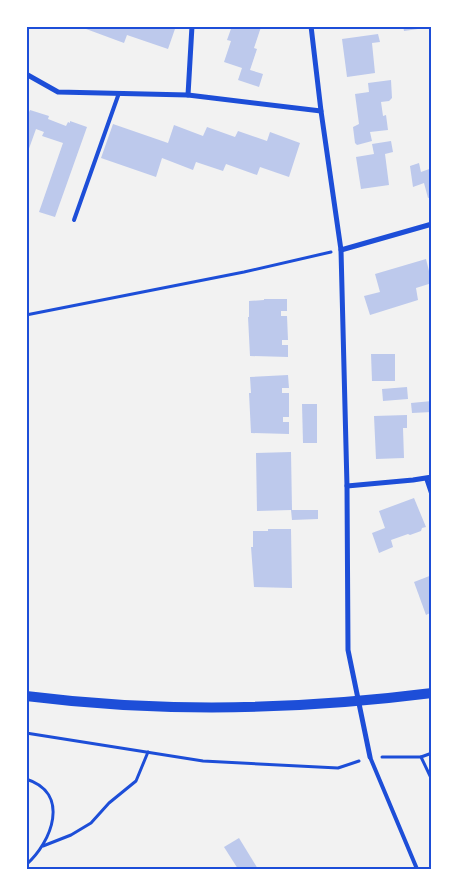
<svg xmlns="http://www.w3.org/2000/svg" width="458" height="895" viewBox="0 0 458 895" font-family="'IBM Plex Serif',serif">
<rect width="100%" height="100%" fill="#f2f2f2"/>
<g fill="#bdc9ec">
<path d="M78,26H176L168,49L127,35L124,43Z"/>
<path d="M232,26L261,27L254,48L257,49L250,70L263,74L259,87L238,80L242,68L224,62L231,41L227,40Z"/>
<path d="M403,26H432V27L404,31Z"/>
<path d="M378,34L380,42L372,43L375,73L347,77L342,39Z"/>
<path d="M391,80L392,98L389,101L381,102L383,116L386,115L388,130L370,132L372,141L357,145L355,143L353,127L359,124L355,94L369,92L368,83Z"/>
<path d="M30,110L49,116L48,119L66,126L68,122L70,123V121L87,127L55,217L39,212L63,143L42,136L44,132L36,129L26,157V118Z"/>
<path d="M113,124L168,143L174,125L203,136L207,127L235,137L238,131L267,141L270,132L300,143L289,177L260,167L257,175L226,164L223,171L196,162L193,170L162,158L156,177L101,158Z"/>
<path d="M391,141L393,152L385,154L389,185L361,189L356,157L374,154L372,144Z"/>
<path d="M419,163L421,172L432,168V197L428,198L424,183L413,187L410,166Z"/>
<path d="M426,259L432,283L416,288L418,300L370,315L364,296L380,292L375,274Z"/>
<path d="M264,299H287V311H281V316H287L288,340H282V345H288V357L250,356L248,317H249V301L264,300Z"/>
<path d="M371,354H395V381H372Z"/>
<path d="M288,375L289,388H282V393H289V417H283V422H289V434L251,433L249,393H251L250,377Z"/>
<path d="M407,387L408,399L383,401L382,389Z"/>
<path d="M432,401V412L412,413L411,403Z"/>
<path d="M302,404H317V443H303Z"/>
<path d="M407,415V428H403L404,458L376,459L374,416Z"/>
<path d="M291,452L292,510H318V519L292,520L291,510L257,511L256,453Z"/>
<path d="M414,498L426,527L422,528L421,531L410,535L408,534L391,540L393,547L379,553L372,533L385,528L379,511Z"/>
<path d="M268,529H291L292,588L254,587L251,547H253V531H268Z"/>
<path d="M432,575V612L426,615L414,582Z"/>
<path d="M239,838L258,869H238L224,847Z"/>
</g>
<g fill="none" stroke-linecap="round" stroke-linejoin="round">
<g stroke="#1d4ed8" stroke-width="3">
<path d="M26,315L244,272L331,252"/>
<path d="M26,733L203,761L338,768L359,761"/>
<path d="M382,757H421L432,780"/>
<path d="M421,757L432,753"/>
<path d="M26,779C71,793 52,842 26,865"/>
<path d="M43,846L71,835L91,823L109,803L136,781L148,752"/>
</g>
<g stroke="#1d4ed8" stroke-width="4">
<path d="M74,220L119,93"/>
<path d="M426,478L432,496"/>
<path d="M370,757L417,869"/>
</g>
<g stroke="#1d4ed8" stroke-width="5">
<path d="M311,26L321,111L341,250L347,486L348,650L370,757"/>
<path d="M26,74L58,92L188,95L321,111"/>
<path d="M188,95L192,26"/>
<path d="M341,250L432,224"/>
<path d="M347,486L413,480L432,477"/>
</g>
<path stroke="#1d4ed8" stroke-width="10" d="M26,696C161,713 298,710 432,693"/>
</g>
<rect width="458" height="895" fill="none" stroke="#ffffff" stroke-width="55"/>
<rect x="28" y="28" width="402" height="840" fill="none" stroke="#1d4ed8" stroke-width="2"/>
</svg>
